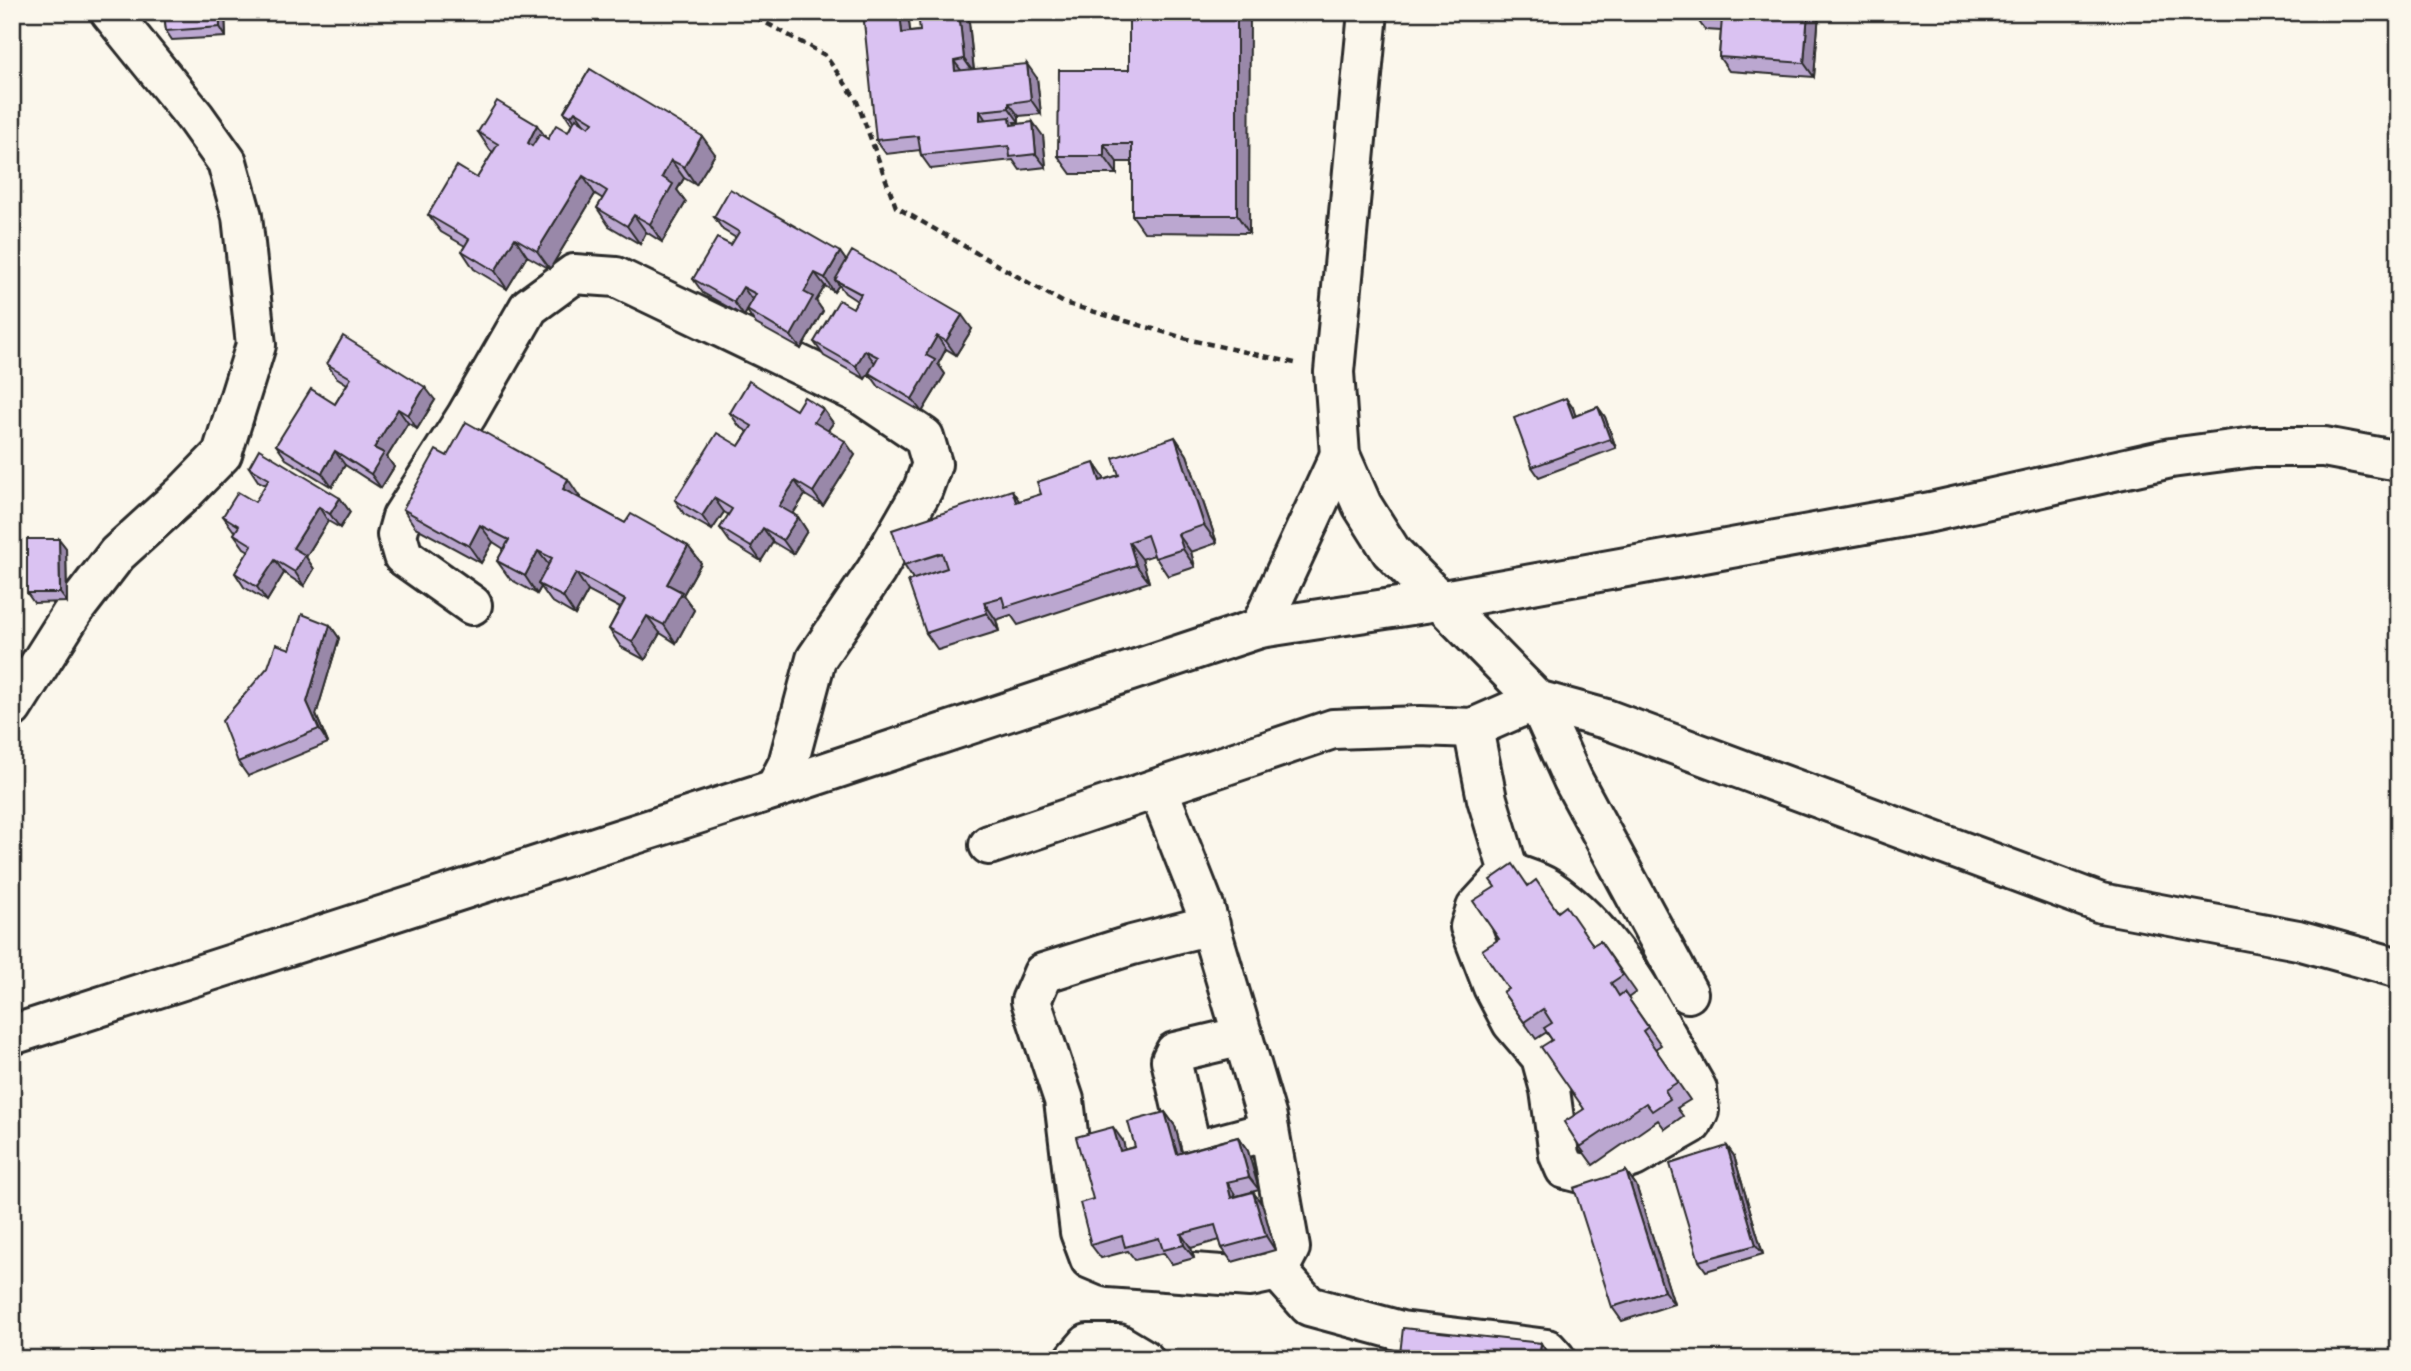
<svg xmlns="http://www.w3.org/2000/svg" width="2411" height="1371" viewBox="0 0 2411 1371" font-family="'Comic Neue',sans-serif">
<rect width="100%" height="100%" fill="#fbf7ec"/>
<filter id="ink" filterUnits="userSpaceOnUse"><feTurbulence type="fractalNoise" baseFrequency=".0143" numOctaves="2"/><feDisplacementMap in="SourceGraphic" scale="14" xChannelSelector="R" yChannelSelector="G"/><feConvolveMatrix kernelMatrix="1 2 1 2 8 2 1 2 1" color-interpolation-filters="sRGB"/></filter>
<g filter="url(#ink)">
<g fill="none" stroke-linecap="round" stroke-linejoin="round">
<defs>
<g id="minor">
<path d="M1368,12L1334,372L1340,455L1362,505L1391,551L1537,700L1606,719L2101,903L2298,940L2399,968"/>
<path d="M472,605L403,556L397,535L402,517L467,415L529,307L574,274L616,277L860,394L924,437L932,464L923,489L876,571L816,659L788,764L775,789"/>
<path d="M1260,628L1340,455"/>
<path d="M12,708L74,610L117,554L184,493L222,454L256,345L242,216L227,162L195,117L110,12"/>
<path d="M1473,728L1487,799L1509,872L1476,908L1470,927L1493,987L1512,1023L1541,1057L1550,1090L1559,1155L1565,1169L1584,1174L1634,1157L1692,1124L1699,1111L1697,1089C1655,1017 1619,936 1548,888C1537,881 1521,877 1509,872"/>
<path d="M1158,789L1204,906L1267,1118L1290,1248L1278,1271L1250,1277L1109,1267L1090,1259L1080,1232L1064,1100L1031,1001L1043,973L1132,945L1210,925"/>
<path d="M989,845L1333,729L1420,726L1473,728L1537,700L1573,780L1688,993"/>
<path d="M12,1035L775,789L1260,628L1438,601L1931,512L2171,458L2254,447H2324L2399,461"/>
<path d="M1243,1036L1175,1052L1171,1060L1190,1143L1198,1150L1269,1131"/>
<path d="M1278,1271L1309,1306L1401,1331L1547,1349L1556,1359"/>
<path d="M1075,1359L1088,1344H1119L1144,1359"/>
</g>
</defs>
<use href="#minor" stroke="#2b2b2b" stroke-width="44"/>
<path stroke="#2b2b2b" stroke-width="4.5" stroke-dasharray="7 5" stroke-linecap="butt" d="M746,12L825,55L856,99L896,207L1064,303L1191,340L1295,363"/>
<use href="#minor" stroke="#fbf7ec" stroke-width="38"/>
</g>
<g fill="#bba7d0" stroke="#2b2b2b" stroke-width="2">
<path d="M164,12H225L226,37L172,40L166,31Z"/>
<path d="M968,12L974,70L1037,78L1041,114L1019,116V122H1014L1015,124L1043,136L1046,167L1020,170L1013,160L931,169L921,155L920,150L886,154L876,140L909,22L910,32L920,31Z"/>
<path d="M1129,12L1249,233L1144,232L1132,215V162H1117V174H1071L1058,156L1129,70Z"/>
<path d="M1696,12H1819L1814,77L1729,71L1719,57L1721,31L1705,30L1695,16Z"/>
<path d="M590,69L715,154L696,185L684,178L677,190L686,202L662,242L646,232L640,244L609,226L597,208L603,199L595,194L550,269L527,256L507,289L474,269L462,251L465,246L441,232L428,215L477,178L493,152L490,150L478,132L546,138L548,139L568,132L572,124L564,112Z"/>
<path d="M714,217L840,252L846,261L972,329L956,355L946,349L938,364L945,374L922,412L879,387L869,373L865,379L824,356L814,342L853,308L857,301L845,293L839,285L834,292L825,286L816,301L823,311L801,349L756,324L747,311L744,316L703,293L693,279L731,245L736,238L723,230Z"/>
<path d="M327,364L435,400L417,429L408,423L387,457L394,467L381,488L345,465L332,487L286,459L276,445L335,404L347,384L336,377Z"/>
<path d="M1598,407L1605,417L1616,448L1539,477L1532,467L1573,408L1575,416Z"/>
<path d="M823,409L833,423L828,430L855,455L823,506L805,495L793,514L798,517L807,531L793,554L773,542L761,561L730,542L720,528L729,515L724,512L712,530L684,514L675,500L739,446L748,432L739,426L730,413Z"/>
<path d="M1175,437L1187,455L1217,543L1191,552L1195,567L1168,576L1154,555L1142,559L1149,582L1018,625L1011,615L996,620L999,631L938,650L926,633L913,579L904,565L1020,501L1105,480L1119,475Z"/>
<path d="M447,456L580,497V498L625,523L688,546L701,563L683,595L694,610L676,643L660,633L645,660L621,647L609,629L620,608L588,591L575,615L551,601L541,587L537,594L510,579L497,561L504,549L493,542L481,563L415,527L403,509Z"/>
<path d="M249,467L340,498L350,512L340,528L328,521L306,557L314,569L304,586L284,573L267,601L244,587L235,573L249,551L244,548L234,534L236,531L233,530L223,516L255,502L266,485L258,481Z"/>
<path d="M59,539L66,548L67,602L34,603L27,593Z"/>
<path d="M330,625L339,638L316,715L328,743L248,776L238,762L290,649Z"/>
<path d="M1528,885L1558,911L1594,945L1600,941L1636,992L1628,998L1661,1045L1655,1049L1690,1100L1677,1108L1683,1116L1665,1129L1658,1120L1593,1165L1580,1147L1584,1109L1552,1040L1547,1032L1536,1039L1503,992L1508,989Z"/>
<path d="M1165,1112L1175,1126L1182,1152L1238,1137L1248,1151L1259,1190L1236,1196L1237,1197L1253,1192L1263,1206L1275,1250L1232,1262L1222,1248L1220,1240L1191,1248L1194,1258L1172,1264L1164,1253L1135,1260L1128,1251L1101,1258L1091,1245L1093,1199L1123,1141L1125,1150L1135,1147Z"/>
<path d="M1727,1146L1734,1156L1763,1254L1706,1271L1699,1261Z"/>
<path d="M1626,1171L1636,1185L1674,1304L1622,1321L1612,1307Z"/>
<path d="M1400,1354L1550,1357V1359H1403Z"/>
</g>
<g fill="#9988a9" stroke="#2b2b2b" stroke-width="2">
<path d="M219,12H225L226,37L220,27Z"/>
<path d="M900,12H902L909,22L912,46L902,33Z"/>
<path d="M959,12H968L974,73L964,59Z"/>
<path d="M1237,12H1250L1249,233L1237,215Z"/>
<path d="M1808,12H1819L1814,77L1804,63Z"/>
<path d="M954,61L964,74L955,71Z"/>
<path d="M1027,64L1037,78L1041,114L1031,100Z"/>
<path d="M1009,103L1019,116V122L1009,108Z"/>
<path d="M575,111L587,128L583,134L571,116Z"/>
<path d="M980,111L989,125L980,120Z"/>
<path d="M1033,122L1043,136L1046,167L1036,154Z"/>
<path d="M537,125L550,143L540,160L528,143Z"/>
<path d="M702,136L715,154L696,185L684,167Z"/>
<path d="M1104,144L1117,162V174L1104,156Z"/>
<path d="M671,160L684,178L677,190L686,202L662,242L650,224L662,177Z"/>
<path d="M583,176L595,194L550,269L537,251Z"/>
<path d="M634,215L646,232L640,244L627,226Z"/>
<path d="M515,238L527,256L507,289L495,271Z"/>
<path d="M840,252L850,266L835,280L839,285L834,292L825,278Z"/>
<path d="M815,273L825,286L816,301L823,311L801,349L791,336L804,292Z"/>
<path d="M743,287L753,301L744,316L734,302Z"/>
<path d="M962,315L972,329L956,355L946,341Z"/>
<path d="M937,336L946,349L938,364L945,374L922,412L912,399L926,355Z"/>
<path d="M865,350L875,363L865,379L856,366Z"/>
<path d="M425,387L435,400L417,429L408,415Z"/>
<path d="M1566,398L1573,408L1579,426L1573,417Z"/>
<path d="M1598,407L1605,417L1616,448L1610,439Z"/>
<path d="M398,409L408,423L387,457L394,467L381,488L371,474L374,448Z"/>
<path d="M823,409L833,423L824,436L814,422Z"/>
<path d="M1175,437L1187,455L1217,543L1204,525Z"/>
<path d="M845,441L855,455L823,506L813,492Z"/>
<path d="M335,451L345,465L332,487L322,473Z"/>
<path d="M1094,463L1106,481H1100Z"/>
<path d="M568,479L580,497L575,507L563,489Z"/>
<path d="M795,481L805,495L789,519L779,506Z"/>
<path d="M1012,490L1024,508L1016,502Z"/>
<path d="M340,498L350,512L340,528L330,514Z"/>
<path d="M714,498L724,512L712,530L702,516Z"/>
<path d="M319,507L328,521L306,557L314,569L304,586L295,572L293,548Z"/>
<path d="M798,517L807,531L793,554L783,540Z"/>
<path d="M480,525L493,542L481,563L469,546Z"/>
<path d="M763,528L773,542L761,561L751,547Z"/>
<path d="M1178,534L1191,552L1195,567L1183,549Z"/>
<path d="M59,539L66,548L67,602L60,593Z"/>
<path d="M1129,542L1142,559L1149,582L1136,565Z"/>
<path d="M688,546L701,563L683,595L694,610L676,643L664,625L667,584Z"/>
<path d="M538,551L551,568L538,584L541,587L537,594L525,576Z"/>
<path d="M275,560L284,573L267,601L257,587Z"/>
<path d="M576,573L588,591L575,615L563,597Z"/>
<path d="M984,602L996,620L999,631L987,613Z"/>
<path d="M647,616L660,633L645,660L632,642Z"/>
<path d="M330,625L339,638L316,715L328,743L319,729L307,702Z"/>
<path d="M1165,1112L1175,1126L1186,1167L1177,1154Z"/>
<path d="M1113,1127L1123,1141L1129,1165L1120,1151Z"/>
<path d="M1238,1137L1248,1151L1259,1190L1249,1177Z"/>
<path d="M1727,1146L1734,1156L1763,1254L1756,1245Z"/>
<path d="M1626,1171L1636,1185L1674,1304L1664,1291Z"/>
<path d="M1227,1182L1236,1196L1241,1212L1231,1198Z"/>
<path d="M1253,1192L1263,1206L1275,1250L1266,1236Z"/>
<path d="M1181,1234L1191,1248L1194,1258L1184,1245Z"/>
<path d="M1541,1343L1550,1357V1359H1539Z"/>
</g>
<g fill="#dac2f2" stroke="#2b2b2b" stroke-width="2">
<path d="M164,12H219L220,27L166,31Z"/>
<path d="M863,12H900L902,33L920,31L918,12H959L964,59L954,61L955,71L1027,64L1031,100L1009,103V108L980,111V120L1010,117L1011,125L1033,122L1036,154L1010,157L1009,146L921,155L918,136L876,140Z"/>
<path d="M1129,12H1237V215H1132V144H1104V156H1058L1059,70H1129Z"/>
<path d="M1696,12H1808L1804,63L1719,57L1722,18L1695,16Z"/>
<path d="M590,69L702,136L684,167L671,160L662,177L673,184L650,224L634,215L627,226L597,208L607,191L583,176L537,251L515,238L495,271L462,251L469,239L428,215L457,166L477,178L498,144L478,132L497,101L537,125L528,143L532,146L540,134L548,139L556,125L568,132L576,118L589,127L593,122L575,111L571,116L564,112Z"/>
<path d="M730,189L840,252L825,278L815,273L804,292L813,297L791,336L747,310L756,294L743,287L734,302L693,279L717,238L731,245L739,232L714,217Z"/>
<path d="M852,251L962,315L946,341L937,336L926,355L935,360L912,399L869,373L878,357L865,350L856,366L814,342L839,300L853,308L861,294L835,280Z"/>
<path d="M343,336L425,387L408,415L398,409L374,448L384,453L371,474L335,451L322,473L276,445L311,389L335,404L351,378L327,364Z"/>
<path d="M749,381L796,410L804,397L823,409L814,422L845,441L813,492L795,481L779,506L798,517L783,540L763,528L751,547L720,528L732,509L714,498L702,516L675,500L717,433L739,446L752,426L730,413Z"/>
<path d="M1566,398L1573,417L1598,407L1610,439L1532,467L1514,418Z"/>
<path d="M466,422L568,479L563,489L625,523L631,514L688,546L667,584L682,592L664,625L647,616L632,642L609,629L625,600L576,573L563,597L538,584L552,558L538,551L525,576L497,561L509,540L480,525L469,546L403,509L436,450L447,456Z"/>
<path d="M1175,437L1204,525L1178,534L1183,549L1155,558L1147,535L1129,542L1136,565L1005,607L1002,597L984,602L987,613L926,633L908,581L947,568L942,553L904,565L892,530L1012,490L1016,502L1041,494L1037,482L1094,463L1100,481L1119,475L1113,458Z"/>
<path d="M259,449L340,498L330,514L319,507L293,548L305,555L295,572L275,560L257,587L235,573L252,545L234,534L239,526L223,516L238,492L255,502L269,479L249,467Z"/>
<path d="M27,539H59L60,593H27Z"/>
<path d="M302,614L330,625L307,702L319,729L238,762L222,721L268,667L276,644L290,649Z"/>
<path d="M1513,864L1528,886L1536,880L1558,912L1566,906L1593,945L1600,941L1623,975L1611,983L1619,996L1624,992L1648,1027L1643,1031L1678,1082L1665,1090L1670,1099L1652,1111L1646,1103L1580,1147L1564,1122L1584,1109L1541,1047L1552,1040L1544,1028L1552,1023L1543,1009L1524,1022L1503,992L1508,989L1482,950L1499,939L1473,901L1495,887L1490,880Z"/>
<path d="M1165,1112L1177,1154L1238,1137L1249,1177L1227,1182L1231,1198L1253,1192L1266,1236L1222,1248L1215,1225L1181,1234L1184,1245L1163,1250L1159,1238L1125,1247L1122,1236L1091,1245L1080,1203L1093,1199L1076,1137L1113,1127L1120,1151L1135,1147L1128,1122Z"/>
<path d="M1727,1146L1756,1245L1699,1261L1670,1164Z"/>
<path d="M1626,1171L1664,1291L1612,1307L1574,1188Z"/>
<path d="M1403,1328L1541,1343L1539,1359H1416L1417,1356L1400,1354Z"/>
<path d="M93,1351L99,1359H83Z"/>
</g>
</g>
<rect width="2411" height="1371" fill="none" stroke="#fbf7ec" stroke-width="42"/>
<rect x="21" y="21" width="2369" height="1329" fill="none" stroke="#2b2b2b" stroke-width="2.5" filter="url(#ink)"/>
</svg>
